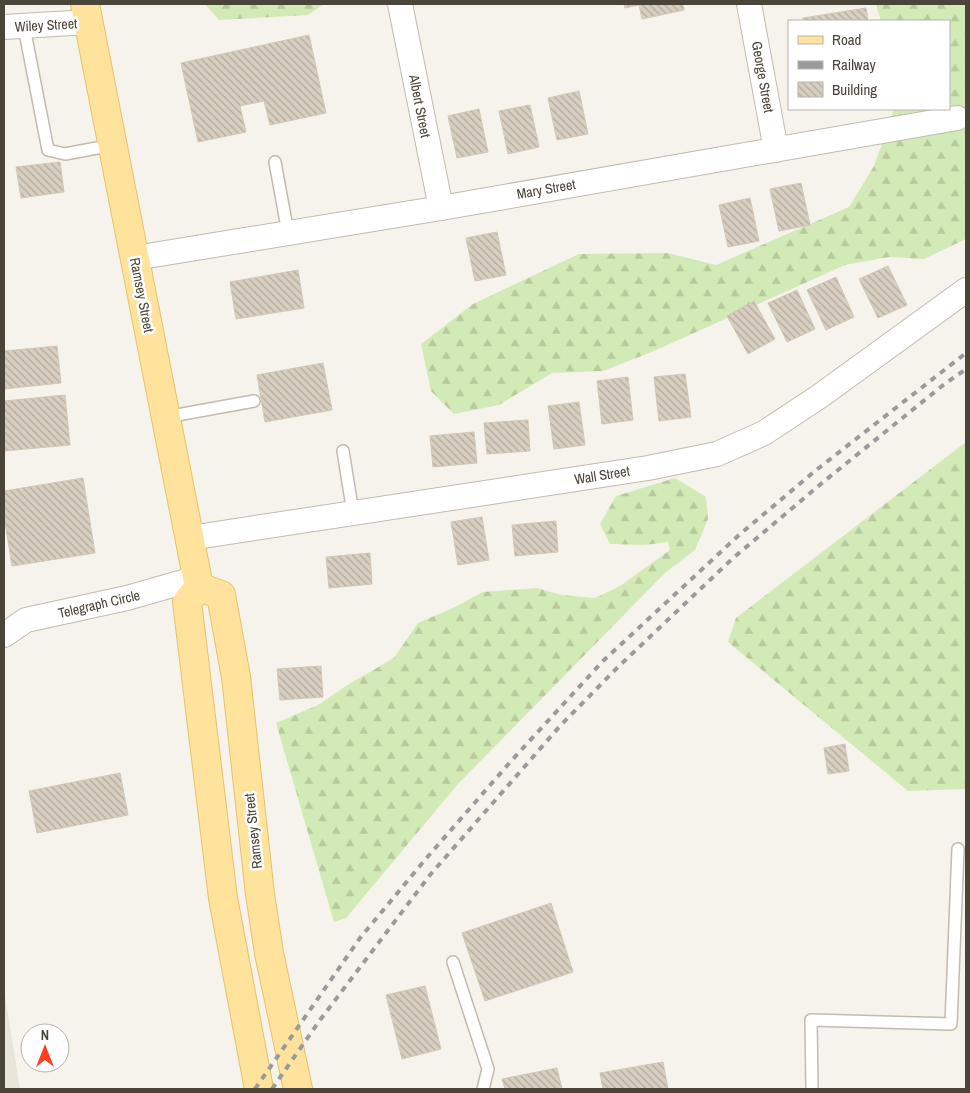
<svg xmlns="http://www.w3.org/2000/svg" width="970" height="1093" viewBox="0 0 970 1093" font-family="'Archivo Narrow',sans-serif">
<defs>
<pattern id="forest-firs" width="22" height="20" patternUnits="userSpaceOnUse" patternTransform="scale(1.25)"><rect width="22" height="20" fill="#d2eab5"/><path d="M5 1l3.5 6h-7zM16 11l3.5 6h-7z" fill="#b6ca9c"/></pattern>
<pattern id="building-back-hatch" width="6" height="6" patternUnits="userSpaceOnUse" patternTransform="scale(1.25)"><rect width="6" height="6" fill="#d8cfc1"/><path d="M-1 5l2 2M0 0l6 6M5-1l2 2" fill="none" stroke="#b1aa9e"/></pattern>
</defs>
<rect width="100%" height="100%" fill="#f6f3ec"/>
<path fill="#eae5da" d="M4,989L20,1089H4Z"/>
<g fill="url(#forest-firs)">
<path d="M205,4H324L308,15L219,20Z"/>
<path d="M876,4H966V239L924,259L889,257L845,265L654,351L603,371L552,373L499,405L454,414L431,391L421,344L473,304L579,254L668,253L716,265L849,207L874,166L894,109H949V21H881Z"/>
<path d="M966,442V789L908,791L728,642L736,618Z"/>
<path d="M675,478L706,497L708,519L695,550L665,573L458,784L346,918L334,922L276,723L318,705L349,684L394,658L418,623L453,608L483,592L537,588L562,595L595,598L620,586L670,550L668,542L644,545L610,544L600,524L616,496Z"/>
</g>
<g fill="url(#building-back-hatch)" stroke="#d3c7b4">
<path d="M624,4H683L684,10L642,19L639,5L625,8Z"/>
<path d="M866,8L868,21H803V18Z"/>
<path d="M309,35L326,113L270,125L264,101L240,106L246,132L198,142L181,63Z"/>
<path d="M579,91L588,134L557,140L548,98Z"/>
<path d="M530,105L539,147L508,154L499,111Z"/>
<path d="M479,109L488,152L457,158L448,116Z"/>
<path d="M60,162L64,192L21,198L16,167Z"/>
<path d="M801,183L810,225L779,231L770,189Z"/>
<path d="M750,198L759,241L728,247L719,205Z"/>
<path d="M497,232L506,275L475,281L466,238Z"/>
<path d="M888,266L907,305L878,318L859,279Z"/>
<path d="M298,270L304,308L236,319L230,282Z"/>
<path d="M836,277L854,317L826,330L807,290Z"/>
<path d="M797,290L815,329L787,342L768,303Z"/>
<path d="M754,301L775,339L748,354L727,316Z"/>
<path d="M57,346L61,383L4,389V351Z"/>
<path d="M323,363L332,410L265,422L257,375Z"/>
<path d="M685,374L691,417L659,421L654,377Z"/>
<path d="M628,377L633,420L602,424L597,381Z"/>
<path d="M65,395L70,445L4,451V401Z"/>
<path d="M579,402L585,445L554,449L548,406Z"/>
<path d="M528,420L530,451L487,454L484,423Z"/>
<path d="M474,432L477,463L433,467L430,436Z"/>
<path d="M83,478L95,553L12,566L4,516V491Z"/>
<path d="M482,517L489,560L458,565L451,522Z"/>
<path d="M556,521L558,552L515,556L512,525Z"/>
<path d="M370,553L372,584L329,588L326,557Z"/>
<path d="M321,666L323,697L280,700L277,669Z"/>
<path d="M845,744L849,771L828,774L824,748Z"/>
<path d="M120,773L128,815L37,833L29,791Z"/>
<path d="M551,903L573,972L485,1001L462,933Z"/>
<path d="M425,986L441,1049L402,1059L386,995Z"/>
<path d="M663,1062L668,1089H603L600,1073Z"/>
<path d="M557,1068L562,1089H505L502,1079Z"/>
</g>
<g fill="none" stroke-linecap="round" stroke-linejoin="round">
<defs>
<g id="lane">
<path d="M24,27L48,150L65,154L113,145"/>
<path d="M275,162L288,233"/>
<path d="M166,417L254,401"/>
<path d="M343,451L353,513"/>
<path d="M453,962L488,1069L483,1089"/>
<path d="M812,1089L811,1020L951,1024L958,849"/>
</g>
<g id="street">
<path d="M400,4L441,208"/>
<path d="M749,4L776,150"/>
<path d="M4,27L89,22"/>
<path d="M135,258L441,208L957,118"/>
<path d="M190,538L648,468L717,454L764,433L820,396L966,290"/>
<path d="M4,635L26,620L127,598L197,578"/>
</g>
<g id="primary">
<path d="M85,4L199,587L187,602L223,898L259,1089"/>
<path d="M199,587L221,595L236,677L260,894L269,953L298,1089"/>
</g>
</defs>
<use href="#lane" stroke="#c2bbae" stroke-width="14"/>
<use href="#street" stroke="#c2bbae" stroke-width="26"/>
<use href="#primary" stroke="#e6c16a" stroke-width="30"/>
<use href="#lane" stroke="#fff" stroke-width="11"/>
<use href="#street" stroke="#fff" stroke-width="24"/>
<use href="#primary" stroke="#ffe39c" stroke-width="28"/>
<g stroke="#9a9a9a" stroke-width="4" stroke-dasharray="6 6" stroke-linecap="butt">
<path d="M255,1089L360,938L424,861L512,760L603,661L739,535L815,471L966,353"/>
<path d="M272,1089L320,1020L430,875L560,726L617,668L732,559L822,483L942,386L966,369"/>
</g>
</g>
<g text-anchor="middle" stroke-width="5" stroke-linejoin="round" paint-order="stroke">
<g font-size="14" fill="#4b4439" stroke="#fff">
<text transform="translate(46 25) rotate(-3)" y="5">Wiley Street</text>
<text transform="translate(763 77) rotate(80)" y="5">George Street</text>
<text transform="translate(420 106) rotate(79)" y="5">Albert Street</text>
<text transform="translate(546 189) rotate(-10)" y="5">Mary Street</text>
<text transform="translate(142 295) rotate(79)" y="5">Ramsey Street</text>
<text transform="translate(602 475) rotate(-9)" y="5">Wall Street</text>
<text transform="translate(99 604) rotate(-13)" y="5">Telegraph Circle</text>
<text transform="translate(253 831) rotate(-96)" y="5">Ramsey Street</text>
</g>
</g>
<rect width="970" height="1093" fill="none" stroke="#4b4439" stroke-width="10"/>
<rect x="788" y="20" width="162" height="90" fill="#ffffff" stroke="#b7b4b0"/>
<rect x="798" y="36" width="25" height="8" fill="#ffe39c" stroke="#b7b4b0"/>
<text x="832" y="45" font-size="15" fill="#4b4439">Road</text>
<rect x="798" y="61" width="25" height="8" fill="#9a9a9a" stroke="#b7b4b0"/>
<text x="832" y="70" font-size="15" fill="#4b4439">Railway</text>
<rect x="798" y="82" width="25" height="15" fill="url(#building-back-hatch)" stroke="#b7b4b0"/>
<text x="832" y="95" font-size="15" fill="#4b4439">Building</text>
<g transform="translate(45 1048)"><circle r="24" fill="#ffffff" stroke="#b7b4b0"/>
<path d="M0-4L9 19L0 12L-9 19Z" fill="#fc3f1d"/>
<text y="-8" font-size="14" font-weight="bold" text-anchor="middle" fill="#4b4439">N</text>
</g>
</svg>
